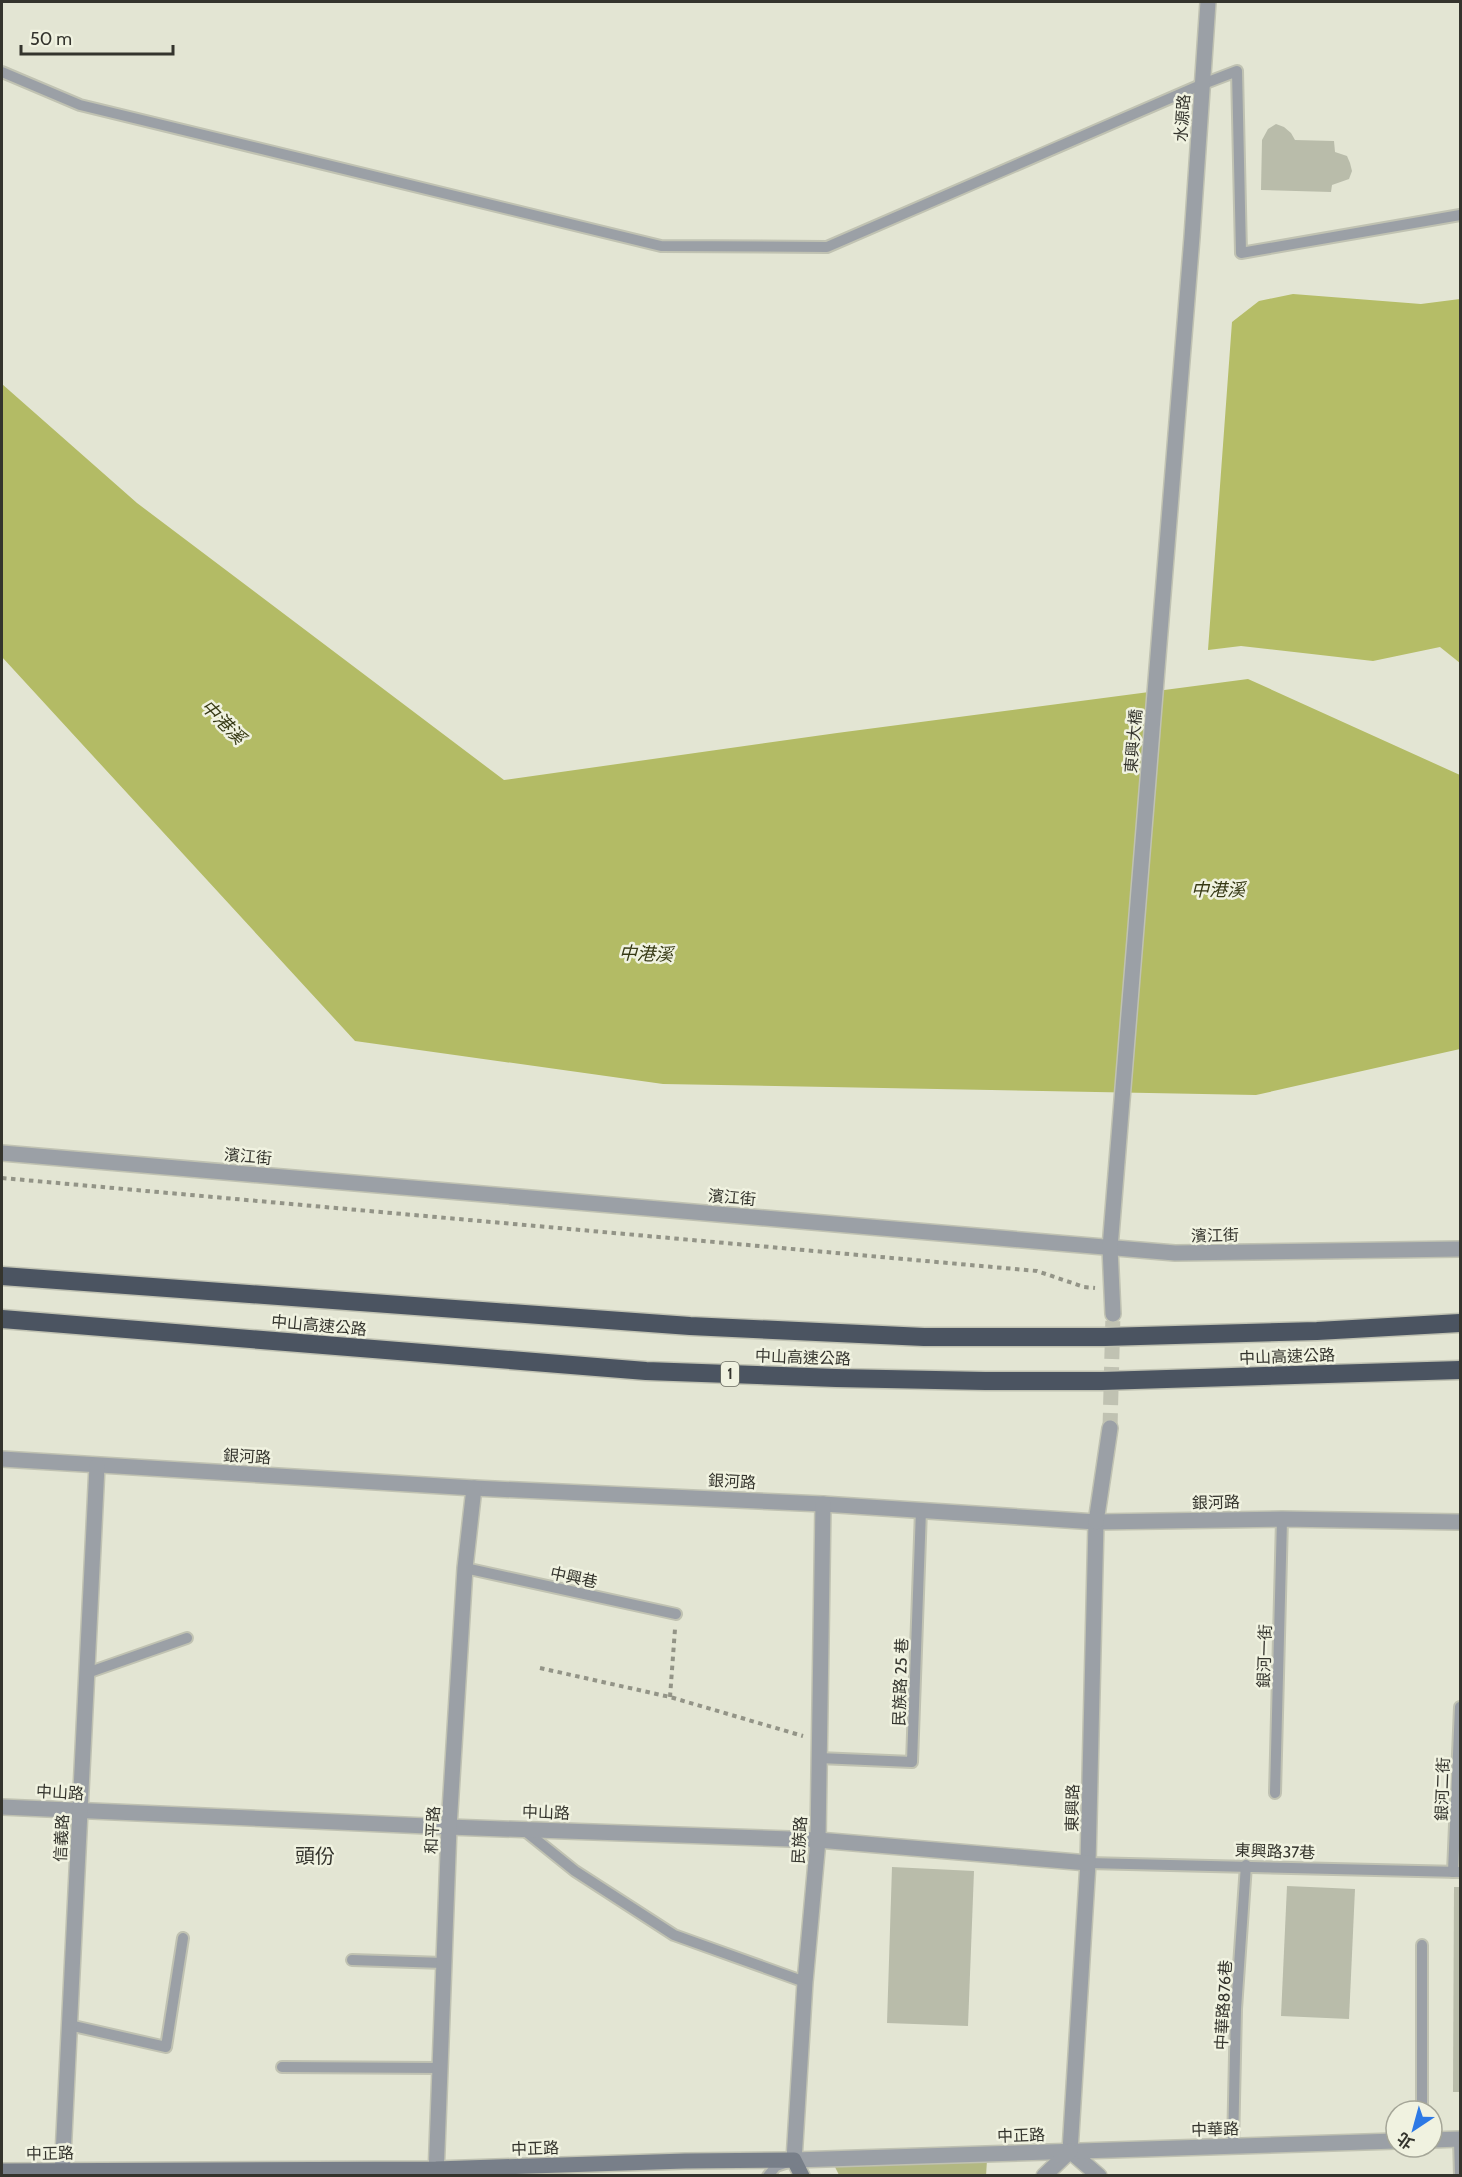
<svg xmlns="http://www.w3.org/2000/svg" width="1462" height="2177" viewBox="0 0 1462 2177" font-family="Cabin,'Noto Sans TC',sans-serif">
<rect width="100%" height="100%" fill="#e3e5d3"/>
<path fill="#b2b882" d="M987,2160L986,2176L839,2175L835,2167Z"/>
<path fill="#b5bd67" d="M1293,294L1421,304L1460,299V663L1440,647L1373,661L1241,646L1208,650L1232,322L1259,301Z"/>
<path fill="#b3bb65" d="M2,384L137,503L504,780L837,733L1248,679L1460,775V1049L1256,1095L663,1084L355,1041L2,657Z"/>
<g fill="#b9bcaa">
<path d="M1276,124L1284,127L1291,133L1295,140L1334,141L1335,152L1347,156L1350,163L1352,171L1349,179L1332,185L1331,192L1261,190L1262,140L1268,129Z"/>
<path d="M892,1867L974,1871L968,2026L887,2023Z"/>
<path d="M1287,1886L1355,1889L1349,2019L1281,2016Z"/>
<path d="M1454,1887H1460V2092H1453Z"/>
</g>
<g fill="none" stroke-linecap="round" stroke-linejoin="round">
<path stroke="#c0c2b2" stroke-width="15" stroke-dasharray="15 8" stroke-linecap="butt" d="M1110,1428L1113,1314"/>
<defs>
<g id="service">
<path d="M2,72L80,105L661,246L827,247L1203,84L1237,71L1241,253L1460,215"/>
<path d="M465,1568L676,1614"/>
<path d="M87,1673L187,1638"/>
<path d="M819,1758L912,1762L921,1510"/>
<path d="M1275,1793L1282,1519"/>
<path d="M524,1830L575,1871L674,1935L805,1982"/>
<path d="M1088,1863L1460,1872"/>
<path d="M1453,1872L1460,1707"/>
<path d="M352,1960L444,1963"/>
<path d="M69,2025L166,2047L183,1938"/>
<path d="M282,2067L440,2068"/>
<path d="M1422,2111V1945"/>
<path d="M1459,2139L1460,2176"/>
<path d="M1233,2147L1236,2009L1246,1865"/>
<path d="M768,2176L776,2166L788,2162"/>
</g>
<g id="minor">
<path d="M2,1153L1175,1253L1460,1249"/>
<path d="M2,1459L474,1488L823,1504L1096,1522L1282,1519L1460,1522"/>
<path d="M1096,1522L1088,1863L1070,2151L1099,2176"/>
<path d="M2,1807L449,1827L818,1840L1088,1863"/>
<path d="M794,2160L805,1982L818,1840L823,1504"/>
<path d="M62,2176L97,1466"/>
<path d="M436,2176L449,1827L465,1568L474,1488"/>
</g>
<g id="tertiary">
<path d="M1113,1314L1110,1248L1192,237L1208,2"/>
<path d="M1096,1522L1110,1428"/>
<path d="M1432,2140L1460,2139"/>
<path d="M794,2160L1396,2141"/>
<path d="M1044,2176L1070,2151"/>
</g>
<path id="secondary" d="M2,2171L436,2169L685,2161L794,2160L802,2176"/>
</defs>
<use href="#service" stroke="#c0c2b2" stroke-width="14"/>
<use href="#minor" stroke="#c0c2b2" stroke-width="18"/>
<use href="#tertiary" stroke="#c0c2b2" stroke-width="18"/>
<use href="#secondary" stroke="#c0c2b2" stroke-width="18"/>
<g stroke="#939487" stroke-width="4" stroke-dasharray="4.5 4.5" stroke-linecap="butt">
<path d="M2,1178L1037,1271L1084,1287L1095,1288"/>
<path d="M540,1668L670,1697L803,1736"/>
<path d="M670,1697L675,1629"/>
</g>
<use href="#service" stroke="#9ba0a6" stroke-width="10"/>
<use href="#minor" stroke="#9ba0a6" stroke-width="15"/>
<use href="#tertiary" stroke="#9ba0a6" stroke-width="15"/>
<use href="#secondary" stroke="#787f89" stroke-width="15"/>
<defs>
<g id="motorway-bridge">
<path d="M2,1276L690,1326L924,1337H1105L1317,1331L1460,1323"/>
<path d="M2,1319L646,1371L836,1378L985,1381H1102L1460,1370"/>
</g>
</defs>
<use href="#motorway-bridge" stroke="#c0c2b2" stroke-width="21" stroke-linecap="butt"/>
<use href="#motorway-bridge" stroke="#4b5461" stroke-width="18"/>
</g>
<g text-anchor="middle" stroke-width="5" stroke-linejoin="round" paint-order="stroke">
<rect fill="#f0f2e0" stroke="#6c6d63" stroke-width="1.5" x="721" y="1362" width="18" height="24" rx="4.5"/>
<g font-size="15" font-weight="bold" fill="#34342d">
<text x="730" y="1379">1</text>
</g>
<g font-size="16" fill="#34342d" stroke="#f0f2e0">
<text transform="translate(1182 118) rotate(-86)" y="6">水源路</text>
<text transform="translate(1133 741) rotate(-85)" y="6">東興大橋</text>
<text transform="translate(248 1156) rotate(5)" y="6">濱江街</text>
<text transform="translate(732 1197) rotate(5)" y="6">濱江街</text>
<text transform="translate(1215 1235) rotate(-1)" y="6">濱江街</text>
<text transform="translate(319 1325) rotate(5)" y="6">中山高速公路</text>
<text transform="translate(1287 1356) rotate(-2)" y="6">中山高速公路</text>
<text transform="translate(803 1357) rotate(2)" y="6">中山高速公路</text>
<text transform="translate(247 1456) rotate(3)" y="6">銀河路</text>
<text transform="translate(732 1481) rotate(3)" y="6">銀河路</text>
<text transform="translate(1216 1502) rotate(-1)" y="6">銀河路</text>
<text transform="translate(574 1577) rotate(12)" y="6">中興巷</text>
<text transform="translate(1264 1656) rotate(-88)" y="6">銀河一街</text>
<text transform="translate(900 1682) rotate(-88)" y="6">民族路 25 巷</text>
<text transform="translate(1442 1789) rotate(-88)" y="6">銀河二街</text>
<text transform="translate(60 1792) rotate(3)" y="6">中山路</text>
<text transform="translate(1072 1808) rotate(-89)" y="6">東興路</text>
<text transform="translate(546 1812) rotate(2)" y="6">中山路</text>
<text transform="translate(432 1830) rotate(-87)" y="6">和平路</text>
<text transform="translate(61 1838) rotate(-87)" y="6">信義路</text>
<text transform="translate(799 1840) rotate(-87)" y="6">民族路</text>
<text transform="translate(1275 1851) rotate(2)" y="6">東興路37巷</text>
<text transform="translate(1223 2005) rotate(-87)" y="6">中華路876巷</text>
<text transform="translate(1215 2129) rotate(-2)" y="6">中華路</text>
<text transform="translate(1021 2135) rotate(-2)" y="6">中正路</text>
<text transform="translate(535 2148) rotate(-2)" y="6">中正路</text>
<text transform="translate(50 2153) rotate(-1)" y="6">中正路</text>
</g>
<g font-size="18" font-style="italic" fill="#363914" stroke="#f0f2e0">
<text transform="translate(223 722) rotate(45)" y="6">中港溪</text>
<text x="1218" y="896">中港溪</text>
<text transform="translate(646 954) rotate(2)" y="6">中港溪</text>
</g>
<g font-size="20" fill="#34342d" stroke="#f0f2e0">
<text x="315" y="1863">頭份</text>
</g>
</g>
<rect width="1462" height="2177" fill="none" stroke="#34342d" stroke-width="6"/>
<g transform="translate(1414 2129) rotate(216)"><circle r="28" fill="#f0f2e0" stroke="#a5a698" stroke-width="1.5"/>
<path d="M0-4.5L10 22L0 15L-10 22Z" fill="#2d79e5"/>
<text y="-9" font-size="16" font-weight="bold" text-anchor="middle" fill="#34342d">北</text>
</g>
<path d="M21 45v9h152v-9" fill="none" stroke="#34342d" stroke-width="3"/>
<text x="30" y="45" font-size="18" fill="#34342d" stroke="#f0f2e0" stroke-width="4.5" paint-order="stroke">50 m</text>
</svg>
